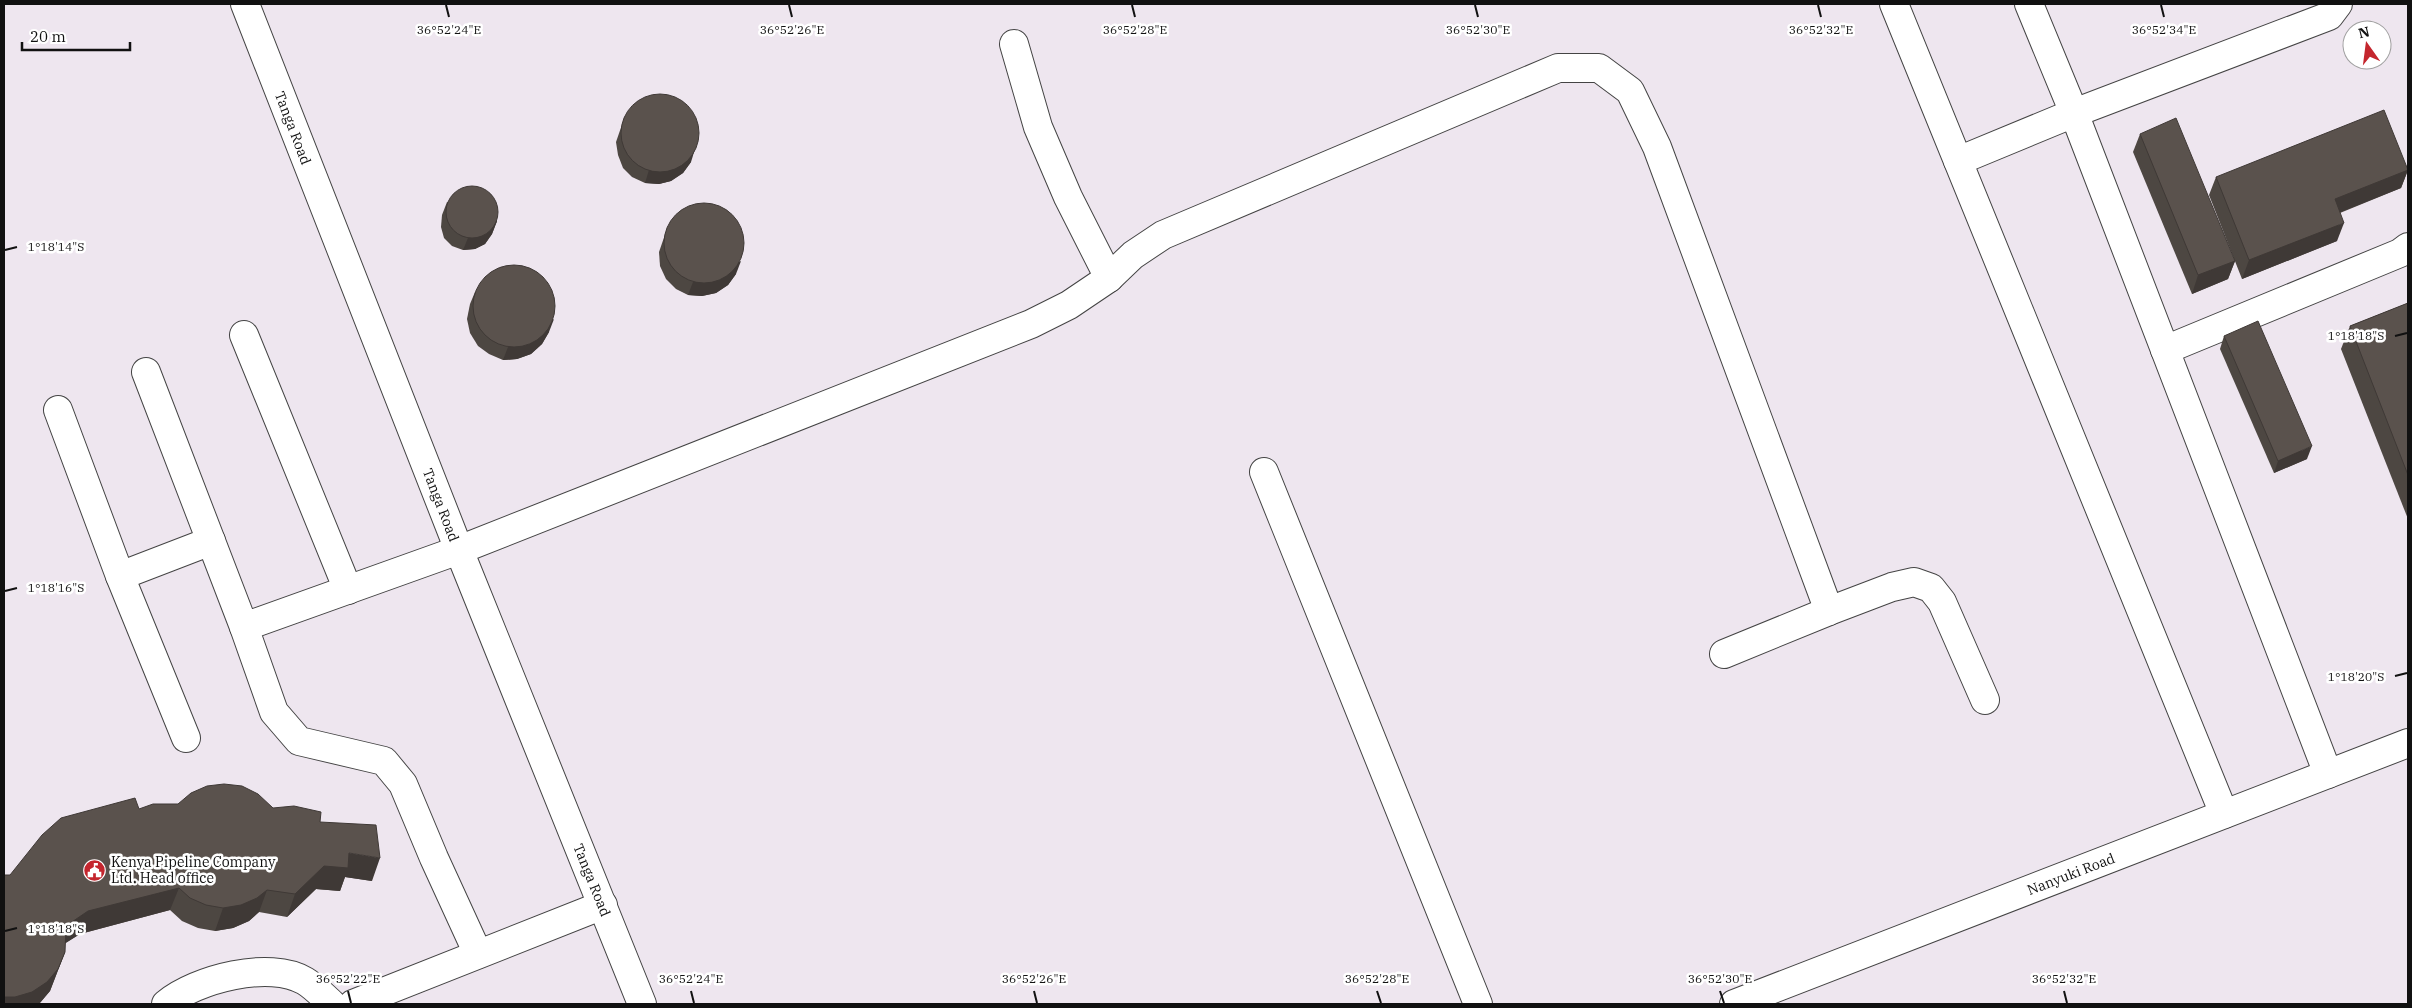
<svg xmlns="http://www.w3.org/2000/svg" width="2412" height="1008" viewBox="0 0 2412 1008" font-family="'IBM Plex Serif',serif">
<rect width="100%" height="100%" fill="#fffdf5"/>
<path fill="#eee6ef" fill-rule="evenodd" d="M4,4H2408V1004H4ZM2352,30H2382V60H2352Z"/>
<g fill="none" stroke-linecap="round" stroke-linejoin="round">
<defs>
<g id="minor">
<path d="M245,4L459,550L642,1004"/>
<path d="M1894,4L2224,814"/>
<path d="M2029,4L2074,113L2328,774"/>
<path d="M1014,44L1038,127L1068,197L1109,278"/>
<path d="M1958,161L2074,113L2329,16L2338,4"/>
<path d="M244,335L348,590"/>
<path d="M2165,350L2400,253L2408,247"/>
<path d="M146,372L244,627L459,550L1031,324L1069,305L1109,278L1133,255L1163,235L1558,68H1599L1630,91L1657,147L1829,611"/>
<path d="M58,410L120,576L186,738"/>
<path d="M1264,472L1478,1004"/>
<path d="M120,576L211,541"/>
<path d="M244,627L274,712L299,741L384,761L403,784L434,858L478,954"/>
<path d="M1724,654L1829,611L1892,587L1914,582L1931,588L1942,602L1985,700"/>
<path d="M166,1004C196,979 270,960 305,981C315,987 324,997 332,1004"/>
<path d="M353,1004L603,905"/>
<path d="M1734,1004L2408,743"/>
</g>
</defs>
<use href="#minor" stroke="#444" stroke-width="30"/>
<use href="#minor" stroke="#fff" stroke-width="28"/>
</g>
<g fill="#4d4742">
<path d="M625,116L691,162L683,173L671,181L659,184L645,183L632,177L623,168L618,155L616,142Z"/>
<path d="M2140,134L2235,261L2228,279L2192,294L2133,152Z"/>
<path d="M2408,170L2401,188L2340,213L2337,241L2242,279L2209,195L2216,177Z"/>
<path d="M447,202L497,221L492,234L485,244L475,249L463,250L452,246L444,238L441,227L442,215Z"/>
<path d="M668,226L736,274L728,285L716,293L702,296L688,295L676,289L666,279L660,266L659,252Z"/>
<path d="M475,292L549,332L542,344L531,354L517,359L503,360L489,354L478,346L470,333L467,319L470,304Z"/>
<path d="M2408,303V519L2341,349L2350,326Z"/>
<path d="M2224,336L2307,459L2274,473L2220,349Z"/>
<path d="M273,808L320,822L372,881L345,877L340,891L316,889L287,917L259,912L249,921L233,928L215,931L198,928L182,921L170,910L80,934L65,943V952L50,991L39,1004H4L10,875L139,809Z"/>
</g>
<g fill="#3f3936">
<path d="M695,149L691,162L683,173L671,181L659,184L645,183L649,170Z"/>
<path d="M2408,170L2401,188L2328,217L2335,199Z"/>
<path d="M497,221L492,234L485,244L475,249L463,250L468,238Z"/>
<path d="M2344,223L2337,241L2242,279L2249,260Z"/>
<path d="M741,261L736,274L728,285L716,293L702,296L688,295L693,282Z"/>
<path d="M2235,261L2228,279L2192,294L2198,275Z"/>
<path d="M554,319L549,332L542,344L531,354L517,359L503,360L508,347Z"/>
<path d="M2312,446L2307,459L2274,473L2278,461Z"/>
<path d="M349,853L380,858L372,881L345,877L340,891L316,889L287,917L295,894L324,866Z"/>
<path d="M179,888L170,910L80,934L58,948L66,926L88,911Z"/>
<path d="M267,890L259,912L249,921L233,928L215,931L223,908Z"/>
<path d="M65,952L50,991L39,1004H4V997Z"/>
</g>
<g fill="#5a524d" stroke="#3f3936">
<circle cx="660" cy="133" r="39"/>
<path d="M2384,110L2408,170L2335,199L2344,223L2249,260L2216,177Z"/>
<path d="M2176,118L2235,261L2198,275L2140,134Z"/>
<circle cx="472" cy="212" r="26"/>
<circle cx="704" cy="243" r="40"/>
<circle cx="514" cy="306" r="41"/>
<path d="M2408,303V475L2350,326Z"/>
<path d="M2258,321L2312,446L2278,461L2224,336Z"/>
<path d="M224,784L242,786L258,794L273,808L294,806L321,812L320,822L376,825L380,858L349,853L348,868L324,866L295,894L267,890L257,898L241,905L223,908L206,905L190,898L179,888L88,911L66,926L65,952L58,969L47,982L32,992L15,997H4V875H10L42,835L61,818L135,798L139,809L153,804H178L191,793L207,786Z"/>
</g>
<path fill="none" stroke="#111" stroke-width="2" d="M446,5L449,17M789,5L792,17M1132,5L1135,17M1475,5L1478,17M1818,5L1821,17M2161,5L2164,17M5,250L17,247M2395,336L2407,333M5,591L17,588M2395,676L2407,673M5,931L17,928M348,991L351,1003M691,991L694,1003M1034,991L1037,1003M1377,991L1381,1003M1720,991L1724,1003M2064,991L2067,1003"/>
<defs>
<symbol id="civic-disc" viewBox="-11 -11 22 22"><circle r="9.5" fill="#c4262e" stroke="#fff"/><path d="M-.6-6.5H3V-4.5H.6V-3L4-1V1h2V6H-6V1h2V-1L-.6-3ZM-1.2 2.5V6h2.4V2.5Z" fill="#fff"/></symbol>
</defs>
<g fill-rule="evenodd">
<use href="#civic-disc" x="82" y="858" width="25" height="25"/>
</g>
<g text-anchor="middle" stroke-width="5" stroke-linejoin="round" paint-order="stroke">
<g font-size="14" fill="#111" stroke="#fff">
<text transform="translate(293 128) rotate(69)" y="5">Tanga Road</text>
<text transform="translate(441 505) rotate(69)" y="5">Tanga Road</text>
<text transform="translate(2071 874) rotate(-21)" y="5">Nanyuki Road</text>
<text transform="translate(592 880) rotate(68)" y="5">Tanga Road</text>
</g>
<g font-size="14" fill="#111" stroke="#fff" text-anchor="start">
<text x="111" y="867">Kenya Pipeline Company<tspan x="111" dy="16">Ltd. Head office</tspan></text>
</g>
</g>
<g font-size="12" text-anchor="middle" fill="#111" stroke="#fff" stroke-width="5" stroke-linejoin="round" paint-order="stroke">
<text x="449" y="34">36°52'24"E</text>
<text x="792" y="34">36°52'26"E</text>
<text x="1135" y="34">36°52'28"E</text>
<text x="1478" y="34">36°52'30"E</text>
<text x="1821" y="34">36°52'32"E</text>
<text x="2164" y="34">36°52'34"E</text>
<text x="56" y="251">1°18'14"S</text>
<text x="2356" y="340">1°18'18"S</text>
<text x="56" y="592">1°18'16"S</text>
<text x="2356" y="681">1°18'20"S</text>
<text x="56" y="933">1°18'18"S</text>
<text x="348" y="983">36°52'22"E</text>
<text x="691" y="983">36°52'24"E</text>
<text x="1034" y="983">36°52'26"E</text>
<text x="1377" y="983">36°52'28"E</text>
<text x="1720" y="983">36°52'30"E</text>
<text x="2064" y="983">36°52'32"E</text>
</g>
<rect width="2412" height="1008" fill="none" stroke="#111111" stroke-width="10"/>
<g transform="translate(2367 45) rotate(346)"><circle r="24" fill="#ffffff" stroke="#a0a0a0"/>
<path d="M0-4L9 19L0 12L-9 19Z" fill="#c4262e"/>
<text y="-8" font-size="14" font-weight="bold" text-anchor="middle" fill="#111111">N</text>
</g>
<path d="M22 42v8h108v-8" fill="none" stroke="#111111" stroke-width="2.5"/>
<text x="30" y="42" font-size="15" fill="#111111" stroke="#ffffff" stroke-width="4" paint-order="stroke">20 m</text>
</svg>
